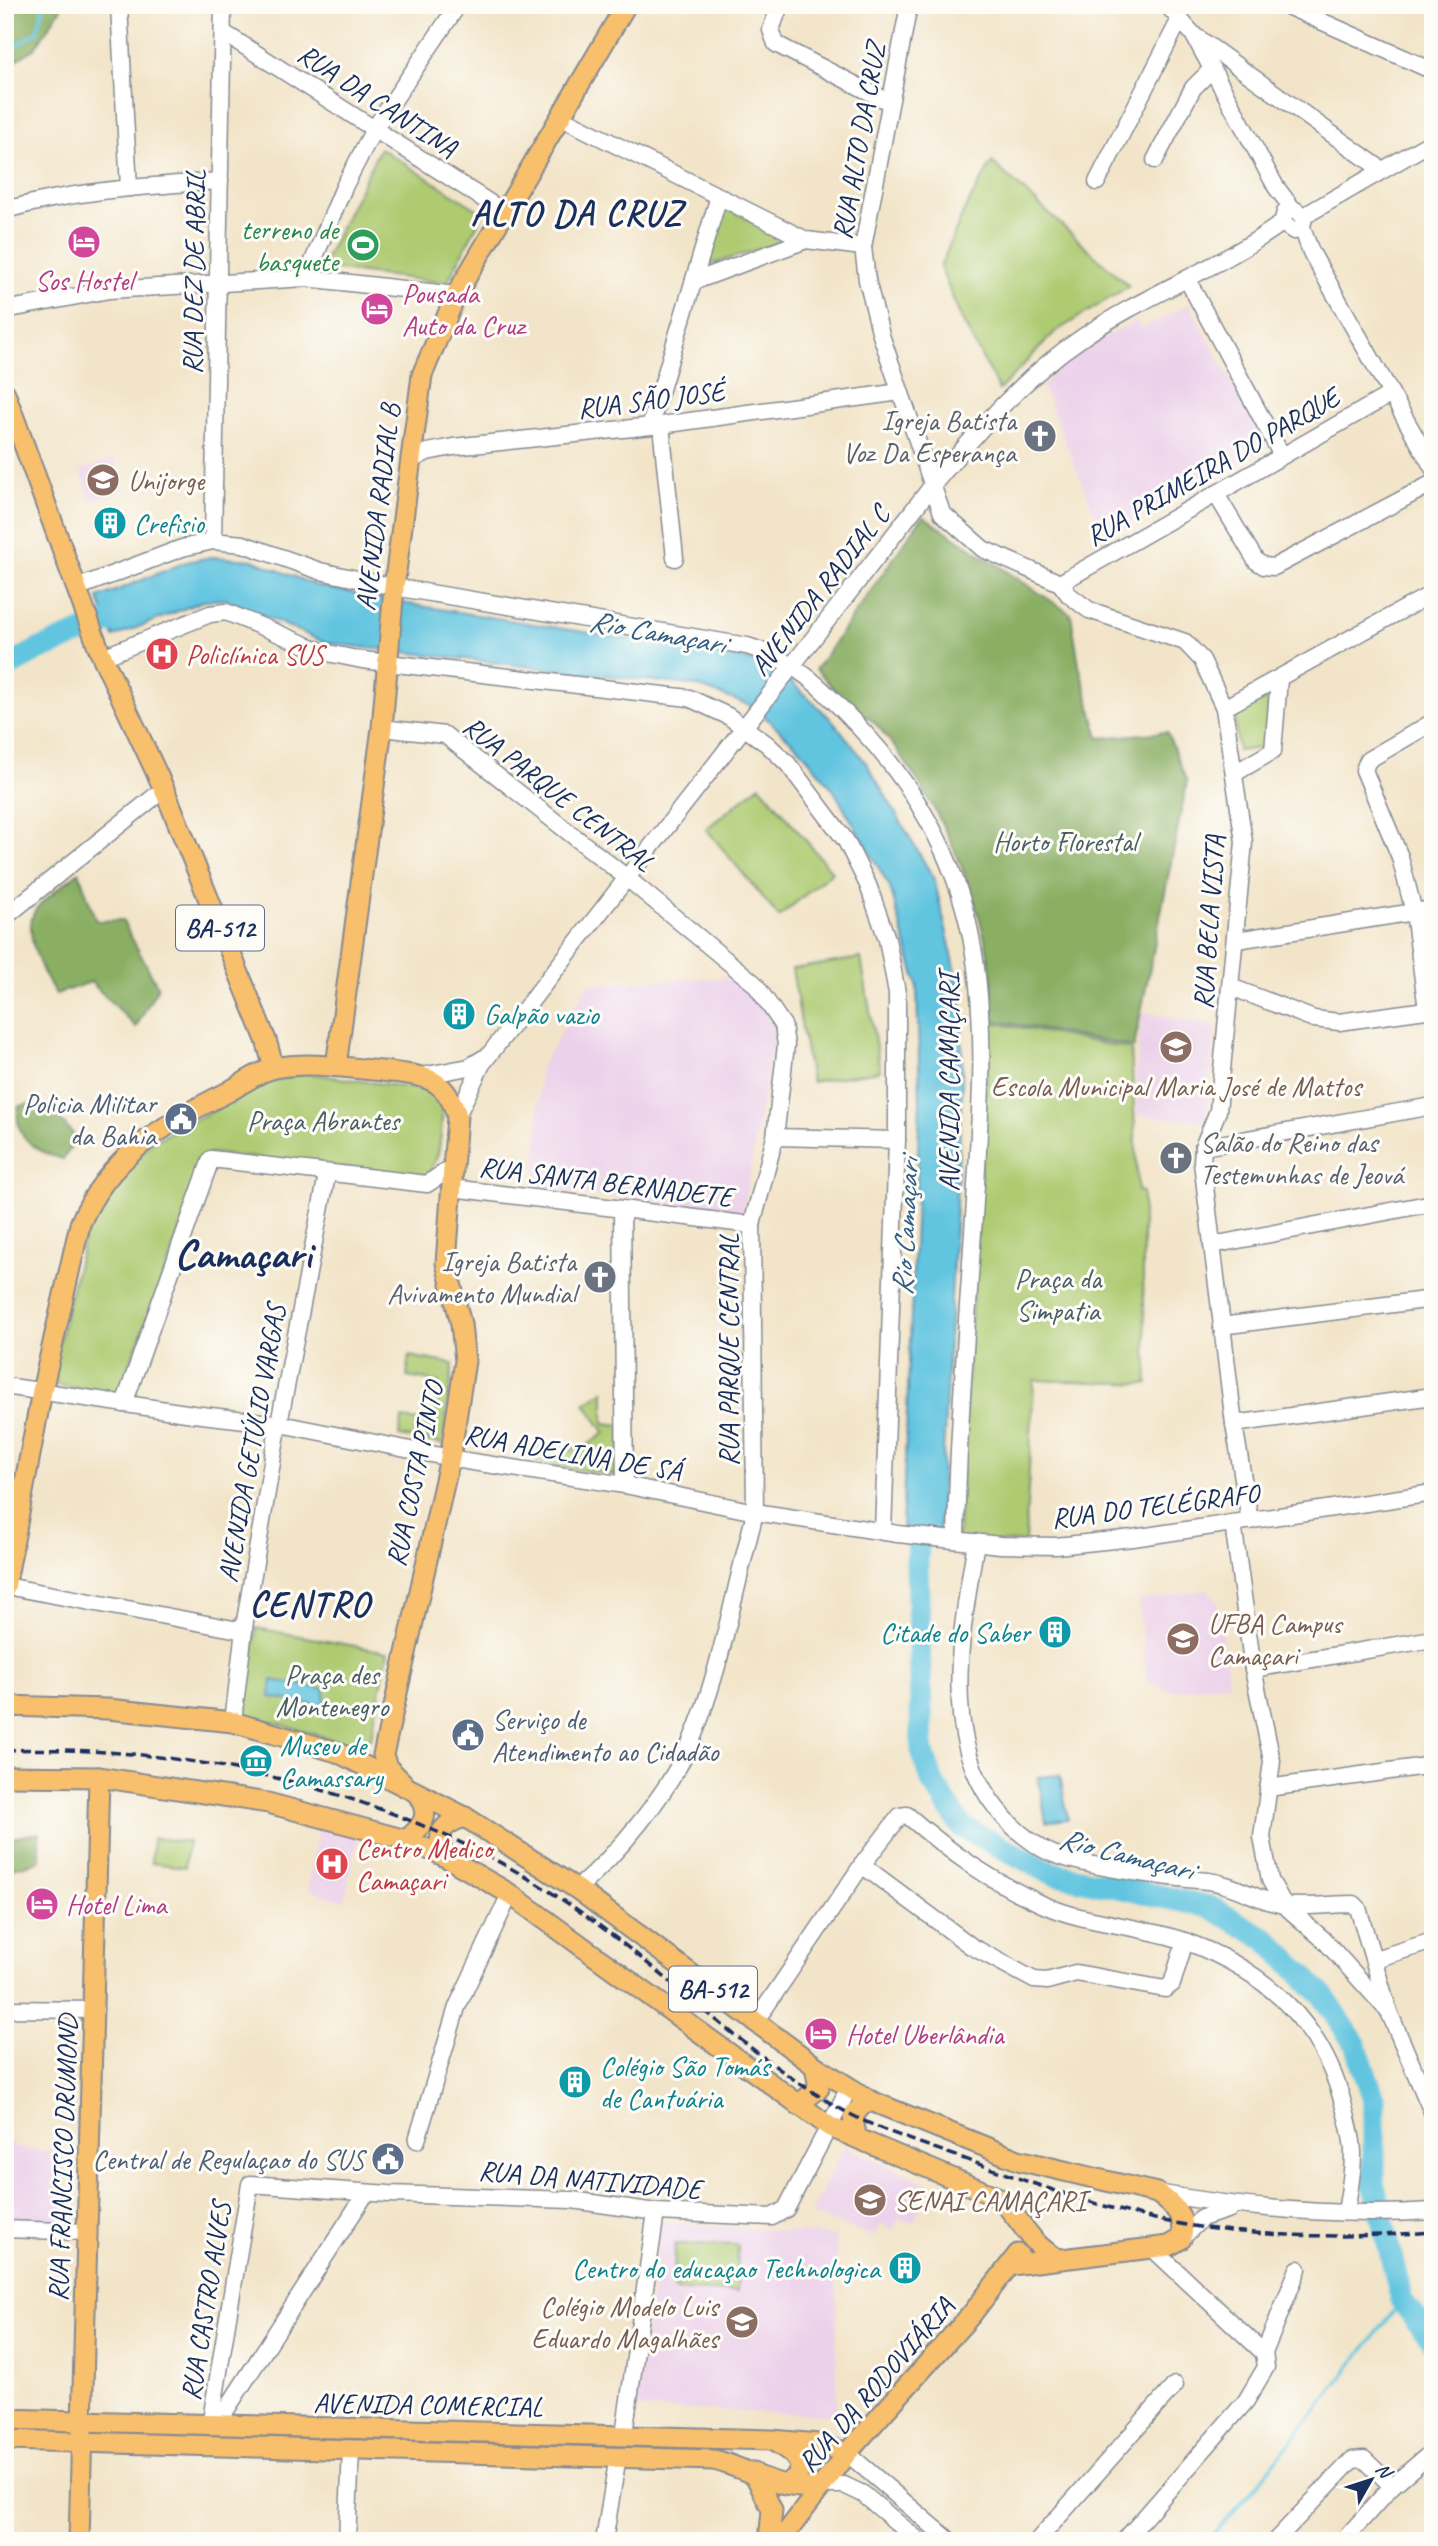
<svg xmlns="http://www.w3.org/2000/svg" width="1438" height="2546" viewBox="0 0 1438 2546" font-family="Caveat,sans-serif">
<rect width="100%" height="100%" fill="#fdfcf7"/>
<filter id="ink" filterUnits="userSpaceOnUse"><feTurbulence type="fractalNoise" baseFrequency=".0143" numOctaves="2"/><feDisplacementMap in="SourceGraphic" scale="14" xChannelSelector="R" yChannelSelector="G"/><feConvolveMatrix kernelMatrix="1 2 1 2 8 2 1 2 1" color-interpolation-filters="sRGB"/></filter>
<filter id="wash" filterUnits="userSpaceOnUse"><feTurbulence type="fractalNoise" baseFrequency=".00686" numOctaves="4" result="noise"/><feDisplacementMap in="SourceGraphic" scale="28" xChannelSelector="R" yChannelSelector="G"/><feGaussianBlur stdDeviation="1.57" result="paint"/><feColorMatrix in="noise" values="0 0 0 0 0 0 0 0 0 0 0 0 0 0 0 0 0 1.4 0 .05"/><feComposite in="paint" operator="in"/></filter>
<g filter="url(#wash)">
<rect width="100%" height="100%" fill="#f2e4c8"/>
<g fill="#ecd1ea">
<path d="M1189,304L1268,447L1105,538L1042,385L1074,355L1136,320L1142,329Z"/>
<path d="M114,458L125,489L91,501L81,471Z"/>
<path d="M731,977L757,993L774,1030L743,1213L535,1188L540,1068L589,984Z"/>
<path d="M1143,1012L1215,1026L1206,1122L1137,1115L1136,1068Z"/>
<path d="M1208,1590L1217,1601L1229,1683L1170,1691L1147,1682L1138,1601Z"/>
<path d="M318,1825L358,1837L344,1901L308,1890Z"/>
<path d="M5,2142H14V2148L64,2152L63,2225H5Z"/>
<path d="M844,2146L930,2185L913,2224L899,2218L894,2229L881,2224L874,2236L810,2215Z"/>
<path d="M661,2221L836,2236L837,2415L635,2408Z"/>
</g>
<g fill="#aecb72" stroke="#647d68" stroke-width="2">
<path d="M380,148L483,213L447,283L321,268Z"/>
<path d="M992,162L1129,286L1055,332L999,390L961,318L940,267L964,211Z"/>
<path d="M724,207L789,240L706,266Z"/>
<path d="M1270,692L1268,747L1238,751L1234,711Z"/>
<path d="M760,785L832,872L779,917L706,829Z"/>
<path d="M861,958L880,1071L811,1082L792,969Z"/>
<path d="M990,1022L1131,1049L1138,1191L1143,1192V1282L1148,1384L1034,1380L1025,1542L957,1543Z"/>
<path d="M304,1073L433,1091L443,1104C441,1126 443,1163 424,1177L210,1153L120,1390L115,1394L49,1384L89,1217L112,1179L153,1141L269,1082Z"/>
<path d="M409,1356L453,1364L443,1444L399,1436L402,1419L434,1423L439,1382L407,1377Z"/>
<path d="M604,1391V1423L621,1425L620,1476L536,1463L538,1445L572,1451L574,1446L583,1448L605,1433L585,1404Z"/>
<path d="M256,1628L388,1652L371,1738L353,1745L243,1714Z"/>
<path d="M153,1838L188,1842L185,1867L151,1863Z"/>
<path d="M675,2244L738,2245L737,2292L674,2290Z"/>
</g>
<g fill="#8aaf64" stroke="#526f61" stroke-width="2">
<path d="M5,5H63L35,48L5,68Z"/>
<path d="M923,516L1071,614L1079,665L1099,738L1167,732L1187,782L1134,1047L992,1020C999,924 938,794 875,723C869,717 860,714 853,708C840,697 828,682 816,669Z"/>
<path d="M79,872L96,921L122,920L158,987L136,1027L91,982L56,994C43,975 20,929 37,908C48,895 66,883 79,872Z"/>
<path d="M34,1103L49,1108L77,1138L63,1159C36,1152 12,1137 19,1106Z"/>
<path d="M39,1833L40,1861L5,1870V1839Z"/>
</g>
<g fill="#62c5e0" stroke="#3e7a9f" stroke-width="2">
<path d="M211,557L253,560L317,586L408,604L741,657L787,678L833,721L867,764L934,879L962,997V1087L939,1531H902L920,1102L917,984L890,887L833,789L801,750L754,707L697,686L326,643L225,599L203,601L114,637L98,598L186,562Z"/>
<path d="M272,1680L325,1689L324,1706L270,1697Z"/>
<path d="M1060,1775L1068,1819L1046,1822L1038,1777Z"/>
</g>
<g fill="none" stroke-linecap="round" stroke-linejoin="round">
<g stroke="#62c5e0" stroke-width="3.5">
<path d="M5,53L37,32L44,5"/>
<path d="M1208,2541L1257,2485L1402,2301"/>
</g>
<g stroke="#62c5e0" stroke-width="23">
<path d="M5,668L38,650L137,610"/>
<path d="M920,1515L917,1562L922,1750L933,1783L962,1827L1052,1873L1210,1907L1266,1939L1323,1996L1355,2044L1374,2099V2186L1402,2301L1433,2342"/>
</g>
</g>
</g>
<g filter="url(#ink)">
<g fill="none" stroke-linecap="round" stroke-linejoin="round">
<defs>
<g id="minor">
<path d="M119,5L129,188"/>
<path d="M780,5L771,30L776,44L889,102"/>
<path d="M909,5L863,247L867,280L881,335L942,513L983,549L1060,583L1069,595L1089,610L1185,642L1202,660L1224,708L1244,842L1218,1111L1203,1147L1202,1162L1234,1424L1250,1521"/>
<path d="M1167,5L1193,34L1276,187L1292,208L1304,216L1302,228L1294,231L1282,223L1285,212L1292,208"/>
<path d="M1285,5L1433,71"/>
<path d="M224,33L504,212"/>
<path d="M1198,38L1382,170"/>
<path d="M560,117L806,240L863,247"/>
<path d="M1155,160L1193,88L1212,69"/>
<path d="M1097,182L1180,19"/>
<path d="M5,210C76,190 148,186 220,181"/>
<path d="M1304,216L1433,141"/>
<path d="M1302,228L1311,252L1433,468"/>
<path d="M306,278L344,187L374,129L458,5"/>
<path d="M1187,279L1281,454"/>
<path d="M695,281L806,240"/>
<path d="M5,310L109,290L306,278L456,295"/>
<path d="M661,425L675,558"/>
<path d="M650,426L719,196"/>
<path d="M411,460L427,452L453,447L661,425L900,392"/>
<path d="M1216,494L1256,561L1264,566L1274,567L1433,483"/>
<path d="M213,541L223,5"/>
<path d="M1060,583L1391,394"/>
<path d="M79,587L182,548L213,541L243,544L320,571L394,587L747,646C796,660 823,689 857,725C913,783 955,856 971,937C987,1017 981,1104 976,1185C969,1303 958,1422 956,1540"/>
<path d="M103,657L210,614L226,612L323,652L362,660L689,698L728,716L767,744L788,764L846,841L868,885L887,939L897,993V1140L883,1532"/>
<path d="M1224,708L1433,593"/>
<path d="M382,728L445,735L627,878L755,984L783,1025L786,1045L775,1137L752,1225L755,1512L752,1525C733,1596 719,1679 689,1746C666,1796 618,1853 577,1889"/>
<path d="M1235,773L1273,751L1279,679"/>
<path d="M5,917L164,789"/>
<path d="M1237,940L1433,909"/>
<path d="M1231,987L1314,1019L1339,1022L1433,1009"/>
<path d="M1427,1010L1414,912L1400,857L1364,770L1368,760L1433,722"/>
<path d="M421,1076L469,1067L484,1058"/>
<path d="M457,1116L482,1064L932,486C978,431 1023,377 1083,337C1146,294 1220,268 1282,223"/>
<path d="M775,1137L897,1140"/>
<path d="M1203,1147L1433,1106"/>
<path d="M452,1188L752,1225"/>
<path d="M622,1209L625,1485"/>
<path d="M1212,1245L1433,1203"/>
<path d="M1221,1326L1433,1299"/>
<path d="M5,1386L193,1414L280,1424L466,1461L625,1485L755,1512L898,1534L1000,1545L1056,1546L1133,1538L1433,1493"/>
<path d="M124,1404L211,1159L427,1184L454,1166"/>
<path d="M1234,1424L1433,1396"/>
<path d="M1233,1523L1253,1669L1272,1761L1262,1837L1270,1880L1284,1905L1324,1940L1389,2012L1433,2114"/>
<path d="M976,1542C958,1651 931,1779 1041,1848C1069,1866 1172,1878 1208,1881C1235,1884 1258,1901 1284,1905C1306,1908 1332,1904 1354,1904L1358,1908L1389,2012"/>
<path d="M6,1586L244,1631"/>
<path d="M1253,1669L1433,1639"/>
<path d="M233,1722L245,1621L276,1439L327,1175"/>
<path d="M1268,1788L1433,1765"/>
<path d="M862,1865L971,1946L1034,1980L1047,1981L1076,1973L1165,1989L1172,1984L1185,1941"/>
<path d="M1375,1959L1433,1941"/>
<path d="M5,2009L95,2010"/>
<path d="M756,2021L862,1865L900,1816L907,1815C951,1853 990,1881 1044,1905C1089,1925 1141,1925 1187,1942C1266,1971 1323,2024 1344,2107C1348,2121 1353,2139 1353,2154C1353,2173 1349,2193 1346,2212"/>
<path d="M417,2140L457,2007L510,1894"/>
<path d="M1157,2193C1248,2209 1341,2217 1433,2211"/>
<path d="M5,2229L88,2232"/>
<path d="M1181,2239L1202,2218L1230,2209"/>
<path d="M1152,2248L1264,2353"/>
<path d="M1264,2353L1298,2269"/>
<path d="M217,2424L366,2193"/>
<path d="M210,2426L250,2184L389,2194L572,2200L656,2212L772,2217L786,2209L849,2088"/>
<path d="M624,2434L656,2212"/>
<path d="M847,2453L950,2541"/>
<path d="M822,2485H844L863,2494L919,2541"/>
<path d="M347,2541L351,2450"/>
<path d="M604,2541L618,2456"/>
<path d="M1037,2541L1175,2385"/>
<path d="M1124,2541L1246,2401L1266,2367L1264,2353"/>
<path d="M1275,2541L1352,2460L1364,2459L1392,2486"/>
<path d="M1343,2541L1392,2486L1433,2451"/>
</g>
<g id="major">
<path d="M5,393L100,652L164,789L266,1040L274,1068"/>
<path d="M336,1066L382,728L394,587L422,375L456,295L626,5"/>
<path d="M5,1588L42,1391L80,1224C108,1157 165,1123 228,1092C242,1084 260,1071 275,1068C309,1061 348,1068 382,1071C420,1076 445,1074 457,1116L446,1263L461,1324L465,1361L450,1458L383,1755L387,1767L403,1783"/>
<path d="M5,1706L108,1709L233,1722L337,1752L465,1817L577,1889L815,2066L871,2101L1018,2160L1157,2193C1174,2205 1188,2218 1181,2239L1169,2246L1012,2265"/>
<path d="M5,1776L99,1777L268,1803L406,1840L444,1856L510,1894L830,2127L997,2197C1020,2215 1028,2243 1055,2257"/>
<path d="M406,1840C425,1825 431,1814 417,1793"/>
<path d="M444,1856C435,1833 442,1824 465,1817"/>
<path d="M798,2105L819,2088L815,2066"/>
<path d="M856,2137L853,2116L862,2105L871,2101"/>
<path d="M5,2419L772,2440L819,2444L847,2453"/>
<path d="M5,2440L714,2460C748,2468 787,2496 822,2485"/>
<path d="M773,2441C793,2452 815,2468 785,2485"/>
<path d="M754,2473L772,2510L769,2541"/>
<path d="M79,2541L99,1777"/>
<path d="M780,2541L847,2453L971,2315L1018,2254"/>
</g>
</defs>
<use href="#minor" stroke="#868a93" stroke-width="19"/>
<use href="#major" stroke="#868a93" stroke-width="23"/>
<use href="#minor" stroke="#fff" stroke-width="16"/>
<use href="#major" stroke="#f8bf6c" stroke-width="19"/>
<path stroke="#1b2f5e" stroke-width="3.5" stroke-dasharray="10 5" stroke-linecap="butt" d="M5,1750C204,1744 416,1797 579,1911C668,1973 745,2054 839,2108C877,2130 921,2143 962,2158C1022,2180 1084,2202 1146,2217C1234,2238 1343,2239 1433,2232"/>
</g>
</g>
<defs>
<symbol id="hotel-disc" viewBox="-11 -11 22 22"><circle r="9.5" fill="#d1479c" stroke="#fdfcf7"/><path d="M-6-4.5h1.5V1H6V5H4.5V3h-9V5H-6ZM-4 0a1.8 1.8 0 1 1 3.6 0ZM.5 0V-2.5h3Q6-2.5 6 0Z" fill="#fff"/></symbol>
<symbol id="stadium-disc" viewBox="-11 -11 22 22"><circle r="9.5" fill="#2e9e5b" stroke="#fdfcf7"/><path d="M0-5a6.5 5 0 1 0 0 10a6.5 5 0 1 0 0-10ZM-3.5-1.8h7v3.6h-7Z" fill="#fff"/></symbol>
<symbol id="church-disc" viewBox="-11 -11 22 22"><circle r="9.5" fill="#6b7280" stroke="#fdfcf7"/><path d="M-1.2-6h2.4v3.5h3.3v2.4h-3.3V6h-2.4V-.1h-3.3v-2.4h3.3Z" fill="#fff"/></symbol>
<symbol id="university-disc" viewBox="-11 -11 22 22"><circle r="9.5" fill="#8d6e63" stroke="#fdfcf7"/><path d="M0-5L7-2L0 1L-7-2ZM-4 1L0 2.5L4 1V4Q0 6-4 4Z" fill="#fff"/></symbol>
<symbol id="building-disc" viewBox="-11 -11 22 22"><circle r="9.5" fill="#0f9aa8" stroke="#fdfcf7"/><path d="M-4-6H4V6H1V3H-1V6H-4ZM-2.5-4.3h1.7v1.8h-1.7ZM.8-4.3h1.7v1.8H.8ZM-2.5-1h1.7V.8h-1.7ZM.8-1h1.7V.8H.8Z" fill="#fff"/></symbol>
<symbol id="hospital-disc" viewBox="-11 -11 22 22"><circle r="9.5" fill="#e0444e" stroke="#fdfcf7"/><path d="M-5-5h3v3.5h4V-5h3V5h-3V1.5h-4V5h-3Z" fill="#fff"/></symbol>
<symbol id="school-disc" viewBox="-11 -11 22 22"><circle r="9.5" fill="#8d6e63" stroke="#fdfcf7"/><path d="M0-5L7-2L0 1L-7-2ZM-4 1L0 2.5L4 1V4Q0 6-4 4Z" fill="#fff"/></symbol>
<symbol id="civic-disc" viewBox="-11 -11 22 22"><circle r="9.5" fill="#5c6f8a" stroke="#fdfcf7"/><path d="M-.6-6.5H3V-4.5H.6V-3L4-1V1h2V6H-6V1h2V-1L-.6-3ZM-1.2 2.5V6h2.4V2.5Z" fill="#fff"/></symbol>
<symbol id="museum-disc" viewBox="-11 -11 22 22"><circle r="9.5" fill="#0f9aa8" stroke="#fdfcf7"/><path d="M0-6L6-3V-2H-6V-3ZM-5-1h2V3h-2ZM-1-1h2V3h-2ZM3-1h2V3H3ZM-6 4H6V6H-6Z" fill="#fff"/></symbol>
</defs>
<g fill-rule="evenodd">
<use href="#hotel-disc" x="65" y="223" width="38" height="38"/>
<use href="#stadium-disc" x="344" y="226" width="38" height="38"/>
<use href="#hotel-disc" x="358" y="290" width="38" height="38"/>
<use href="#church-disc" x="1021" y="417" width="38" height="38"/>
<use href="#university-disc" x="84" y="461" width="38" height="38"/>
<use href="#building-disc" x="91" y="504" width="38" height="38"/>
<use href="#hospital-disc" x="143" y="635" width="38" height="38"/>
<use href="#building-disc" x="440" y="995" width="38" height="38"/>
<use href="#school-disc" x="1157" y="1028" width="38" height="38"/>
<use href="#civic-disc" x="162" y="1100" width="38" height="38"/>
<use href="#church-disc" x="1157" y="1139" width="38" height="38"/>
<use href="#church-disc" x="581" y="1258" width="38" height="38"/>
<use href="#building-disc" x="1036" y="1613" width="38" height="38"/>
<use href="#university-disc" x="1164" y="1620" width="38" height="38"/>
<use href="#civic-disc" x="449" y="1716" width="38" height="38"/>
<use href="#museum-disc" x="237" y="1742" width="38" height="38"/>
<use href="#hospital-disc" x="313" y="1845" width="38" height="38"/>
<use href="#hotel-disc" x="23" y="1885" width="38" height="38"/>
<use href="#hotel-disc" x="802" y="2015" width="38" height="38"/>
<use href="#building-disc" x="556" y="2063" width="38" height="38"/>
<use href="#civic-disc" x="369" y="2140" width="38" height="38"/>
<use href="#university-disc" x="851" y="2181" width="38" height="38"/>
<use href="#building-disc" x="886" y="2249" width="38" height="38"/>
<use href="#school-disc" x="723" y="2303" width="38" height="38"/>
</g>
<g text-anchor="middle" stroke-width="6" stroke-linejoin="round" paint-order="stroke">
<g fill="#fdfcf7" stroke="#5f6c8c" stroke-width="2">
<rect x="176" y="905.5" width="88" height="45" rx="5"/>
<rect x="669" y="1966.5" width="88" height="45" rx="5"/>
</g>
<g font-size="26" font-weight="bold" fill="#1b2f5e">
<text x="220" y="937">BA-512</text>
<text x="713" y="1998">BA-512</text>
</g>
<g font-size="28" fill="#1b2f5e" stroke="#fdfcf7">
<text transform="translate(378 100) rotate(33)" y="10">RUA DA CANTINA</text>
<text transform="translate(858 141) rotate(-80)" y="10">RUA ALTO DA CRUZ</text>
<text transform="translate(193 272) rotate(-89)" y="10">RUA DEZ DE ABRIL</text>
<text transform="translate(651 399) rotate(-7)" y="10">RUA SÃO JOSÉ</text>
<text transform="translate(1212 466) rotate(-30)" y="10">RUA PRIMEIRA DO PARQUE</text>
<text transform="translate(377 507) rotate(-83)" y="10">AVENIDA RADIAL B</text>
<text transform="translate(819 590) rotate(-52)" y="10">AVENIDA RADIAL C</text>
<text transform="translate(559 793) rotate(38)" y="10">RUA PARQUE CENTRAL</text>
<text transform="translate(1208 922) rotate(-86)" y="10">RUA BELA VISTA</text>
<text transform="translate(948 1082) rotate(-90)" y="10">AVENIDA CAMAÇARI</text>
<text transform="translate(606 1181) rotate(7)" y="10">RUA SANTA BERNADETE</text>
<text transform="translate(728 1350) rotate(-90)" y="10">RUA PARQUE CENTRAL</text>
<text transform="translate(251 1443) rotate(-80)" y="10">AVENIDA GETÚLIO VARGAS</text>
<text transform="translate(573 1452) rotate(10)" y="10">RUA ADELINA DE SÁ</text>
<text transform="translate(414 1474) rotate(-78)" y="10">RUA COSTA PINTO</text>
<text transform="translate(1155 1505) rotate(-7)" y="10">RUA DO TELÉGRAFO</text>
<text transform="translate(62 2158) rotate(-88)" y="10">RUA FRANCISCO DRUMOND</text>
<text transform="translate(590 2179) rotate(5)" y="10">RUA DA NATIVIDADE</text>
<text transform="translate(205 2301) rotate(-81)" y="10">RUA CASTRO ALVES</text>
<text transform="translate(875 2384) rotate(-49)" y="10">RUA DA RODOVIÁRIA</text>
<text transform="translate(428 2404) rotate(1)" y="10">AVENIDA COMERCIAL</text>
</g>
<g font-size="28" fill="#27864d" stroke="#fdfcf7" text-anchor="end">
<text x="338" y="239">terreno de<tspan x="338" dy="32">basquete</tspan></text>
</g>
<g font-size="28" fill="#b23c85" stroke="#fdfcf7" text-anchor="start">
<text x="84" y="290" text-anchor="middle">Sos Hostel</text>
<text x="402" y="303">Pousada<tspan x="402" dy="32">Auto da Cruz</tspan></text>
<text x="66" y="1914">Hotel Lima</text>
<text x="846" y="2044">Hotel Uberlândia</text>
</g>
<g font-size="28" fill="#5b616d" stroke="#fdfcf7" text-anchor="end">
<text x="1016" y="430">Igreja Batista<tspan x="1016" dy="32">Voz Da Esperança</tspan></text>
<text x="1200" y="1152" text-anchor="start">Salão do Reino das<tspan x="1200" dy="32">Testemunhas de Jeová</tspan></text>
<text x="576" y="1271">Igreja Batista<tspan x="576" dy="32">Avivamento Mundial</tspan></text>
</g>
<g font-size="28" fill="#785e54" stroke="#fdfcf7" text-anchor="start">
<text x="128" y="490">Unijorge</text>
<text x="1176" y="1096" text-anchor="middle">Escola Municipal Maria José de Mattos</text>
<text x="1208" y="1633">UFBA Campus<tspan x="1208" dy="32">Camaçari</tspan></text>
<text x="894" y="2210">SENAI CAMAÇARI</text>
<text x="718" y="2316" text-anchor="end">Colégio Modelo Luis<tspan x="718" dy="32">Eduardo Magalhães</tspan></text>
</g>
<g font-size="28" fill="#0d838f" stroke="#fdfcf7" text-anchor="start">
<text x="134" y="533">Crefisio</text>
<text x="484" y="1024">Galpão vazio</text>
<text x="1030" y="1642" text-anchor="end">Citade do Saber</text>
<text x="280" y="1755">Museu de<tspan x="280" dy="32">Camassary</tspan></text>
<text x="600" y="2076">Colégio São Tomás<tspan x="600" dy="32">de Cantuária</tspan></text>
<text x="880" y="2278" text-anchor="end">Centro do educaçao Technologica</text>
</g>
<g font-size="28" fill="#be3a42" stroke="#fdfcf7" text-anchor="start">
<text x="186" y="664">Policlínica SUS</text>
<text x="356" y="1858">Centro Medico<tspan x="356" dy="32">Camaçari</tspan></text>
</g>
<g font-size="28" fill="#475e64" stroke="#fdfcf7">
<text x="1065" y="851">Horto Florestal</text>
<text x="323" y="1130">Praça Abrantes</text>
<text x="1058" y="1288">Praça da<tspan x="1058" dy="32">Simpatia</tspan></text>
<text x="332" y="1684">Praça des<tspan x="332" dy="32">Montenegro</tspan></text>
</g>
<g font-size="28" fill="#4e5e75" stroke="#fdfcf7" text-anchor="end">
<text x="156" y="1113">Policia Militar<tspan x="156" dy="32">da Bahia</tspan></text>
<text x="492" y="1729" text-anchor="start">Serviço de<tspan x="492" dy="32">Atendimento ao Cidadão</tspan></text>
<text x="364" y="2169">Central de Regulaçao do SUS</text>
</g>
<g font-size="30" font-style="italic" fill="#305c85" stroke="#fdfcf7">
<text transform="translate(657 632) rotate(10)" y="10">Rio Camaçari</text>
<text transform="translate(905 1227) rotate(-87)" y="10">Rio Camaçari</text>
<text transform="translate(1126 1854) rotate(14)" y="10">Rio Camaçari</text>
</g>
<g font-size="35" font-weight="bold" letter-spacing="2" fill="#1b2f5e" stroke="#fdfcf7">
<text x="577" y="225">ALTO DA CRUZ</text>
<text x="310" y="1616">CENTRO</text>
</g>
<g font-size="42" font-weight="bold" fill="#1b2f5e" stroke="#fdfcf7">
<text x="243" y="1268">Camaçari</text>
</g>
</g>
<rect width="1438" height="2546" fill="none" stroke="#fdfcf7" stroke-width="28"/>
<g transform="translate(1371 2480) rotate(51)" stroke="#fdfcf7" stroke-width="5" paint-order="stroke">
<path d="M0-5L12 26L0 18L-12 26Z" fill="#1b2f5e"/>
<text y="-10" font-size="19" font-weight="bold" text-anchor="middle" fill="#1b2f5e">N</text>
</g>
</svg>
